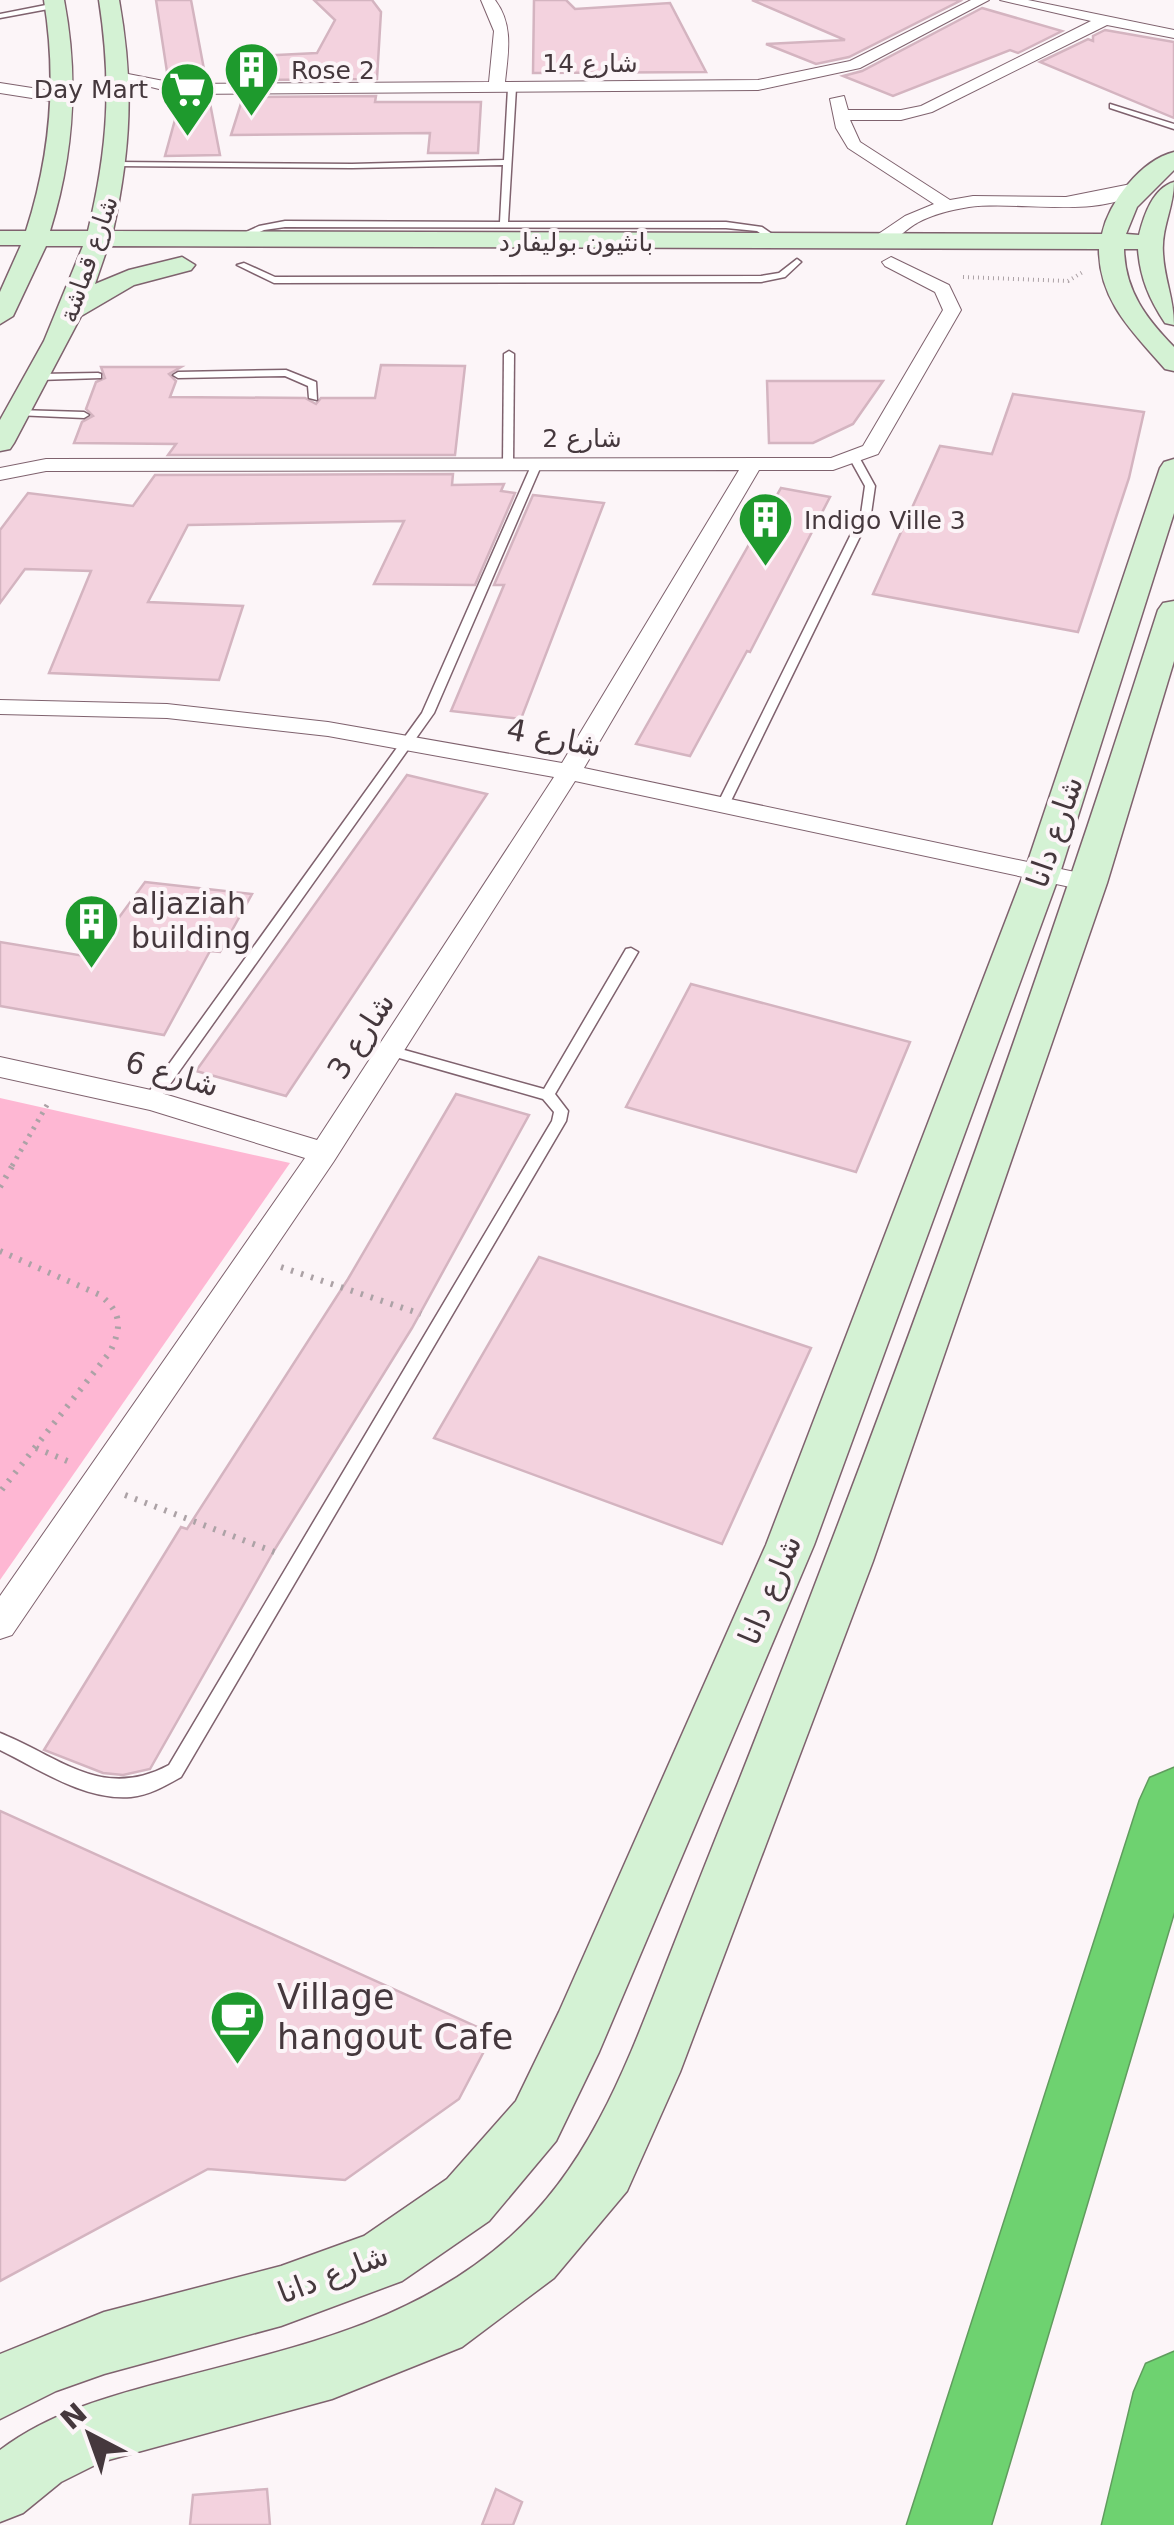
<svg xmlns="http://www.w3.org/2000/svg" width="1174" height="2525" viewBox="0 0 1174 2525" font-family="'DejaVu Sans','Noto Naskh Arabic',sans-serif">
<rect width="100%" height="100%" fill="#fcf5f8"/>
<path fill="#feb7d3" d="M0,1098L290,1163L0,1580Z"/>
<g fill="#f3d2de" stroke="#d4b4c0" stroke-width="2.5">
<path d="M156,0H191L206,80H186L189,70L167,72Z"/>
<path d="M314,0H372L381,12L377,79L249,80L257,56L317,53L335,20Z"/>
<path d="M534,0H566L575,9L670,3L706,72L533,73Z"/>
<path d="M752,0H956L960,1L849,57L816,64L766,44L845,40Z"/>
<path d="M982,8L1062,31L1018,53L1010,50L893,96L843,76L862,71Z"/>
<path d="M1105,30L1174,42V118L1040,62L1088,39L1093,41V36Z"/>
<path d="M376,96L375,102H481L478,153H428L430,133L231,135L243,97Z"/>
<path d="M181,98H209L220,155L165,156Z"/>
<path d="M381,365L465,366L455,455H168L176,444L74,443L82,422L93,416L86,409L96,382L105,378L101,367H181L169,374L176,381L170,397L305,398L316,404L321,398H375Z"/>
<path d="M767,381H883L853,424L813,443H769Z"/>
<path d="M1013,394L1144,412L1129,478L1078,632L873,594L940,446L992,454Z"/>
<path d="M453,474L452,485L504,484L501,491L515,493L475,585L374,584L404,521L188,525L148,602L243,606L219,680L49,673L91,571L25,569L0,603V530L28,493L133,506L155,475Z"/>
<path d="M781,488L830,497L750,652L747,651L690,756L636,744Z"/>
<path d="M533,495L604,503L521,719L451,711L504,585H494Z"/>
<path d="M407,775L487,794L286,1096L196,1071Z"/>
<path d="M145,882L252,894L220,952L210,951L164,1035L0,1006V942L90,957Z"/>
<path d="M691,984L910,1042L856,1172L626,1107Z"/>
<path d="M456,1094L529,1115L412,1328L275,1549L150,1769L123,1775L103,1773L44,1750L181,1527L187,1529L348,1279Z"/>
<path d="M539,1257L811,1348L722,1544L434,1438Z"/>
<path d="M0,1811L493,2034L459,2099L345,2180L208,2169L0,2281Z"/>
<path d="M267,2489L270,2525H190L193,2495Z"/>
<path d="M496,2489L522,2502L513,2525H482Z"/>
</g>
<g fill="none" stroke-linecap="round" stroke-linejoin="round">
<defs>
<g id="lane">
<path d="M56,3L59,7L0,18V14Z"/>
<path d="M512,86L516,88L508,222H726L762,227L785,243L778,245L757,231L726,228L285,227L264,230L238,242L234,239L235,237L259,226L285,221L500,222L503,165L352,168L116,166L112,164L116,162L352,164L504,160L508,88Z"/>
<path d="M1110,104L1174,124V129L1110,108Z"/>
<path d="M797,259L801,262L785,277L761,282L274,283L237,265L244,263L275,277L761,276L779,273Z"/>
<path d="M509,351L514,354L513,465L508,468L503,465L504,354Z"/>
<path d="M286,370L316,382L317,400L309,398L308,386L285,376L178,378L173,375L178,372Z"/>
<path d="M98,373L101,374V378L39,380L34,377L39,374Z"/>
<path d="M18,410L84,412L89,415L84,418L15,415V411Z"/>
<path d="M851,457H859L875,486L871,514L728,807L726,810H718L716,807L861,514L865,486L850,459Z"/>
<path d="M536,463L541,466L434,713L156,1104H146L144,1100L146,1096L422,713L531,466Z"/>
<path d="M631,948L638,952L555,1094L568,1111L566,1121L181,1777C165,1786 150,1795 131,1797C85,1801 39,1769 0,1750V1733C60,1757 102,1801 169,1765L552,1121L554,1112L543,1099L385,1054L383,1051L390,1046L544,1089L626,949Z"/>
</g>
<g id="street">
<path d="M481,0H495C514,25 508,53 505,82L758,80L850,61L971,0H989L860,68L758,90L179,94L115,78L123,73L179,84L489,82L494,31Z"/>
<path d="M1000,0H1028L1174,30V38L1107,25L932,112L901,120H850L860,142L950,200L973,196L1066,197L1136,183L1144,188C1102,221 1020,200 969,207C951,210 933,214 917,223C902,231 889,250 871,247V239L905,216L934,204L848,148L836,128L830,99L844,96L848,110H901L921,106L1091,21Z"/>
<path d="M0,83L64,93L72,98L64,103L0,93Z"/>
<path d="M891,257L949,285L961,310L878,454L833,470H759L584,768L1089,875L1102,883L1098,889L1089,891L575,781L334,1161L12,1635L0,1639V1596L305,1158L150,1110L0,1077V1057L151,1090L317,1140L554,777L328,736L167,718L0,714V700L167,704L328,722L562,763L739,470L46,471L0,480V468L46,459L831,458L863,446L943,310L935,292L885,266L882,262Z"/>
</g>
<g id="secondary">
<path d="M44,0H64C79,79 74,154 50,231H88C108,148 112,84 99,0H119C134,84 131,148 113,231L1102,234C1109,202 1141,160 1174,152V170L1137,207L1126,234L1139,235C1144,215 1153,188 1174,182C1174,207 1161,228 1163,253C1164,279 1174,298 1174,325L1165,323C1149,299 1140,277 1138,249H1124C1125,291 1146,318 1174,347V371L1165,369C1133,332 1099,301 1099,249L108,246L95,284L129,270L182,257L195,265L191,270L134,285L81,316L14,443L10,449L0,451V420L44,341L83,246H46L13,316L0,324V292L21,245H0V231H26C51,154 57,79 44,0Z"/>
<path d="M1174,459V513L1060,873L814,1545L599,2052L556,2141L489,2221L402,2281L281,2326L104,2374L56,2391L0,2419V2354L104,2312L281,2266L364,2236L447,2179L516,2101L559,2012L766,1545L1024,873L1160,468L1164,462Z"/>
<path d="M1174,601V661L1107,883L873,1561L680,2072L627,2191L554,2278L462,2347L332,2399L101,2462L61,2482L23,2513L0,2522V2450C51,2412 110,2396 171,2380C295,2347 411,2325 510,2237C590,2166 627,2064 665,1967C689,1906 713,1844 738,1783C890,1397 1032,1006 1158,610L1163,603Z"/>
</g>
<g id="highway">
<path d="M1174,1768V1912L991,2525H907L1140,1800L1150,1778Z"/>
<path d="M1174,2352V2525H1102L1134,2392L1146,2364Z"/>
</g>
</defs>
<use href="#lane" stroke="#7f626e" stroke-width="3"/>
<use href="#street" stroke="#7f626e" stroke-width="2"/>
<use href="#secondary" stroke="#7f626e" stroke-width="3"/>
<use href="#highway" stroke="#609c5e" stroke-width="3"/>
<path stroke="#aca2a6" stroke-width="4" stroke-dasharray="1 4" stroke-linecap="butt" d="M963,277L1068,281L1083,272"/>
<path stroke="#aca2a6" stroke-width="5" stroke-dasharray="2.5 6" stroke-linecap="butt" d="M12,1166L47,1105"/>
<g stroke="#aca2a6" stroke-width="6" stroke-dasharray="2.5 8" stroke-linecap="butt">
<path d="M0,1187L14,1163"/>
<path d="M0,1251L100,1295C122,1313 122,1327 110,1352L0,1492"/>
<path d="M281,1267L421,1314"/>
<path d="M36,1448L72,1463"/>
<path d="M125,1495L277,1553"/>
</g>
<use href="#lane" fill="#fff" fill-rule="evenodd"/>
<use href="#street" fill="#fff" fill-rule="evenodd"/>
<use href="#secondary" fill="#d4f2d4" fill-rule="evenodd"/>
<use href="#highway" fill="#6ed270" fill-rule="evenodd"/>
</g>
<defs>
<symbol id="building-pin" viewBox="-11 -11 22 30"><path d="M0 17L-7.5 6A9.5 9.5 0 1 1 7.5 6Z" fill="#1e9a2d" stroke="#fcf5f8"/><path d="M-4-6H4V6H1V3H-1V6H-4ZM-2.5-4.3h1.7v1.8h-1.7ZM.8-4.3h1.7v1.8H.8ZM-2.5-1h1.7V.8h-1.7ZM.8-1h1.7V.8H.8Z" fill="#fff"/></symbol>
<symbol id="supermarket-pin" viewBox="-11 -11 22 30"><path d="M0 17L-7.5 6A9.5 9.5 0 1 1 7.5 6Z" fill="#1e9a2d" stroke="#fcf5f8"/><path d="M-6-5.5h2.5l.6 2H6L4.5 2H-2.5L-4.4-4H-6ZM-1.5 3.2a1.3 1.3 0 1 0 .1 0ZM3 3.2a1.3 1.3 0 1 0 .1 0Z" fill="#fff"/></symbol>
<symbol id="cafe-pin" viewBox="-11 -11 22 30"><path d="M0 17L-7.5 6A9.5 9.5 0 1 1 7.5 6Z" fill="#1e9a2d" stroke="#fcf5f8"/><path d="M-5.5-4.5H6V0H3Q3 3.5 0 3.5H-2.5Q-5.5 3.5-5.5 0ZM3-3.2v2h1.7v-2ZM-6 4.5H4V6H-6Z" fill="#fff"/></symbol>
</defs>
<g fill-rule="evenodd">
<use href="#building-pin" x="220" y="38" width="63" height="86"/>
<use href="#supermarket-pin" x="156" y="58" width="63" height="86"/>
<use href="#building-pin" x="734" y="488" width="63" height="86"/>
<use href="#building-pin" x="60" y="890" width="63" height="86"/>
<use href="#cafe-pin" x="206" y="1986" width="63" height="86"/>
</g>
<g text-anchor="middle" stroke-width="8" stroke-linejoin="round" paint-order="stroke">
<g font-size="25" fill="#45383d" stroke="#fcf5f8">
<text x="590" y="72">شارع 14</text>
<text x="576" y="251">بانثيون بوليفارد</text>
<text transform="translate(88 259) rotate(-71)" y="9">شارع قماشة</text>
<text x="582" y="447">شارع 2</text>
</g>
<g font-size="25" fill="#45383d" stroke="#fcf5f8" text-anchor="start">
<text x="291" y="79">Rose 2</text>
<text x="148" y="98" text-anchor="end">Day Mart</text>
<text x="804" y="529">Indigo Ville 3</text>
</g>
<g font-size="30" fill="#45383d" stroke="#fcf5f8">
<text transform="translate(554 738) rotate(11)" y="10">شارع 4</text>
<text transform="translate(1055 832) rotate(-71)" y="10">شارع دانا</text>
<text transform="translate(361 1036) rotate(-57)" y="10">شارع 3</text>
<text transform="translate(172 1074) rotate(16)" y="10">شارع 6</text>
<text transform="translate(770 1590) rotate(-67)" y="10">شارع دانا</text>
<text transform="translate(333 2274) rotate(-21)" y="10">شارع دانا</text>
</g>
<g font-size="30" fill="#45383d" stroke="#fcf5f8" text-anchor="start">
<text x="131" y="914">aljaziah<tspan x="131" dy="34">building</tspan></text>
</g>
<g font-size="35" fill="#45383d" stroke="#fcf5f8" text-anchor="start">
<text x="277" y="2009">Village<tspan x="277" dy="40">hangout Cafe</tspan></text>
</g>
</g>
<g transform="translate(90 2435) rotate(319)" stroke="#fcf5f8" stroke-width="8" paint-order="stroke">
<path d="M0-8L18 38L0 25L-18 38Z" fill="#45383d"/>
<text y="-15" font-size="28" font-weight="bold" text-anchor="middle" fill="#45383d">N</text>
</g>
</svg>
